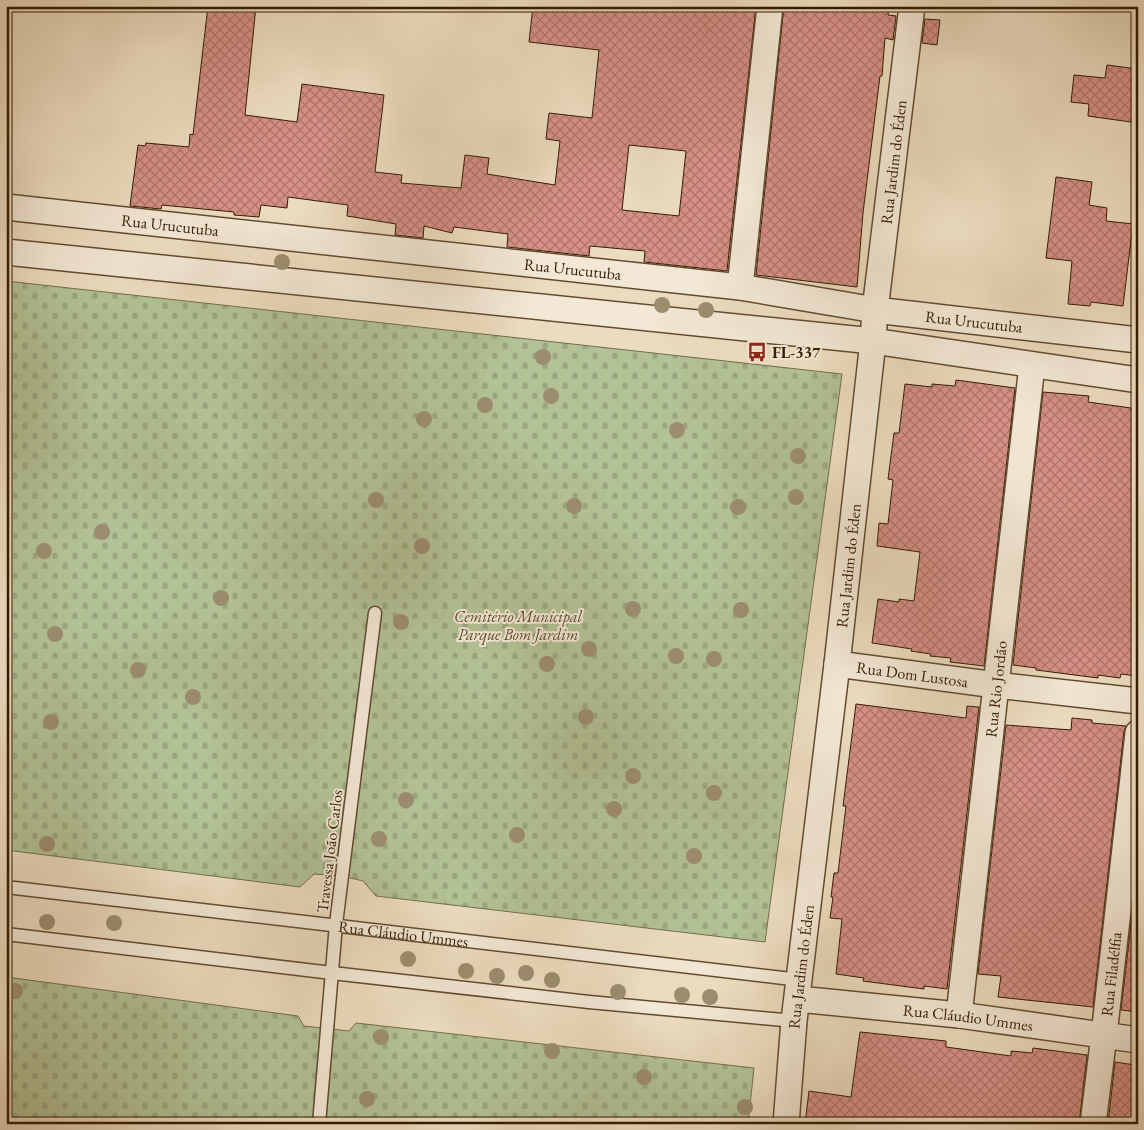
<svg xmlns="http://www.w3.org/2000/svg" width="1144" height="1130" viewBox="0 0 1144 1130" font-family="'EB Garamond',serif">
<defs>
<pattern id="cemetery-stones" width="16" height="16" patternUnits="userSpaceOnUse" patternTransform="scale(1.25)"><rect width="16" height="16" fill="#b2c296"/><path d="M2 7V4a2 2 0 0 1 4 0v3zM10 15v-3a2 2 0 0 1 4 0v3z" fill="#9aa680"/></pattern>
<pattern id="building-cross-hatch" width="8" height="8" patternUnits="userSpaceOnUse" patternTransform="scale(1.25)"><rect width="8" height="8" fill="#d79087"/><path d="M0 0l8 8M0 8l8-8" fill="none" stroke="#af756c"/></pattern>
</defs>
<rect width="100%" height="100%" fill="#ecdcbf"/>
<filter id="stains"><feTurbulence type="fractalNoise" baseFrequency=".004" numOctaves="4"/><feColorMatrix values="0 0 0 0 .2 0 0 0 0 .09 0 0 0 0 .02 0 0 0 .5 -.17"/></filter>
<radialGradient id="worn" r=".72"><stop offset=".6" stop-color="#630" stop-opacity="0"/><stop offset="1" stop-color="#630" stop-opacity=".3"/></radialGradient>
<g fill="url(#cemetery-stones)" stroke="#736e4c">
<path d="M6,281L842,374L765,942L376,896L363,881L342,876L314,874L300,887L6,850Z"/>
<path d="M6,977L298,1016L304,1026L349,1031L356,1023L754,1068L748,1124H6Z"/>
</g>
<g fill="url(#building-cross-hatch)" stroke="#341b02" fill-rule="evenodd">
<path d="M208,6H256L245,115L297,122L302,84L384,95L375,172L402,175L401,183L461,188L465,155L489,158L487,174L555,185L560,141L546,139L549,113L592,118L599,50L529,42L533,6H676L700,9V6H756L727,271L644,262L645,251L590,246L589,256L507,247L508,234L454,227L452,233L424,226L423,238L395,235L396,224L347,216L348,205L288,197L287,208L261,205L259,217L234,215V212L162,205L161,209L130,206L138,145L145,146L146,143L189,147L190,134L193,135ZM629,145L686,151L679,216L622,210Z"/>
<path d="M784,6H889L888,15L896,16L893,40L885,38L882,76H880L863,213L857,287L756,275Z"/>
<path d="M925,19L940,20L937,45L922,43Z"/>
<path d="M1107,65L1138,69V123L1088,116L1089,104L1071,102L1074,75L1105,78Z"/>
<path d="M1056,177L1092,182L1089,205L1107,208L1106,221L1133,224L1123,306L1091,302L1090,306L1068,304L1072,261L1046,258Z"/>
<path d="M956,380L1015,388L984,666L950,662L951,658L930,656L931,654L911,651L912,649L872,643L878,599L899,602V599L914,601L920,552L877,546L879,523L888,524L893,480L888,479L894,433H899L905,384L932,387V384L955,386Z"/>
<path d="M1043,392L1089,396L1088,402L1131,408V410L1138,411V676L1121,674L1120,678L1098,675V678L1036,670V668L1013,665Z"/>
<path d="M856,704L966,718L967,706L979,707L947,989L924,986V989L863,981L864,978L836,974L842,919L830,918L833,897H831L834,873H838L846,806H843Z"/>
<path d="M1072,718L1092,720V723L1126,726L1124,731L1093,1007L998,997L1001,976L978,974L1006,725L1071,730Z"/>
<path d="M1138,864V1012L1121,1010Z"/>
<path d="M860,1032L946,1041V1047L1011,1056V1051L1032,1053L1033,1048L1087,1055L1079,1124H805L809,1091L851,1097Z"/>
<path d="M1115,1062L1135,1065V1068H1138V1124H1108Z"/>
</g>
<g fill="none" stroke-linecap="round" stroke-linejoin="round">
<defs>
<g id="lane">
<path id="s1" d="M6,887L800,980"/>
<path d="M6,934L332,973L589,1002L794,1021"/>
<path d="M319,1124L336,924L375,613"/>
</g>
<g id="street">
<path id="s2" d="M6,207L740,287L875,310L1138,340"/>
<path d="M6,252L873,341L1138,380"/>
<path d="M740,287L770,6"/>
<path id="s3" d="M837,664L996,685L1138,701"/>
<path id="s4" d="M798,999L959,1015L1138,1040"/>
<path id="s5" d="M959,1015L1032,365"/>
<path id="s6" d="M786,1124L794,1021L837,664L873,341L875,310L912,6"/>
<path id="s7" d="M1093,1124L1104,1035L1138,733"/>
</g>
</defs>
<use href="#lane" stroke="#624b31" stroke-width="15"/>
<use href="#street" stroke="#624b31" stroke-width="28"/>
<use href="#lane" stroke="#f3e8d5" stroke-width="12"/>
<use href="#street" stroke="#f3e8d5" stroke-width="25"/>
</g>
<g fill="#9c8d6f">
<circle cx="282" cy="262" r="8"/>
<circle cx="662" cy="305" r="8"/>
<circle cx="706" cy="310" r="8"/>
<circle cx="543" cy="357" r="8"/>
<circle cx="551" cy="396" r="8"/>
<circle cx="485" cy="405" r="8"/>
<circle cx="424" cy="419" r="8"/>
<circle cx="677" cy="430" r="8"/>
<circle cx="798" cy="456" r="8"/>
<circle cx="796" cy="497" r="8"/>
<circle cx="376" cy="500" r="8"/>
<circle cx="574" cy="506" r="8"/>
<circle cx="738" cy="507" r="8"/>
<circle cx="102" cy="532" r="8"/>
<circle cx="422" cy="546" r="8"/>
<circle cx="44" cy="551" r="8"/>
<circle cx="221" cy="598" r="8"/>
<circle cx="633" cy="609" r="8"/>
<circle cx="741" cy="610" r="8"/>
<circle cx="401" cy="622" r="8"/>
<circle cx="55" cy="634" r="8"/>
<circle cx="589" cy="649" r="8"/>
<circle cx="676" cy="656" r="8"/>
<circle cx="714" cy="659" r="8"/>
<circle cx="547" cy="664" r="8"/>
<circle cx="138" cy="670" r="8"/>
<circle cx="193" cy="697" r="8"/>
<circle cx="586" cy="717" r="8"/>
<circle cx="51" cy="722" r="8"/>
<circle cx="633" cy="776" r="8"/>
<circle cx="714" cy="793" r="8"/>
<circle cx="406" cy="800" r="8"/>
<circle cx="614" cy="809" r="8"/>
<circle cx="517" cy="835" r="8"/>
<circle cx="379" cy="839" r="8"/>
<circle cx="47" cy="844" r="8"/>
<circle cx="694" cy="856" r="8"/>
<circle cx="47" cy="922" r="8"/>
<circle cx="114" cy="923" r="8"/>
<circle cx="408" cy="959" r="8"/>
<circle cx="466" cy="971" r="8"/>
<circle cx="526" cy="973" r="8"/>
<circle cx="497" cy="976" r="8"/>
<circle cx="552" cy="980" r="8"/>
<circle cx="15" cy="991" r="8"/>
<circle cx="618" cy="992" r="8"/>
<circle cx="682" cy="995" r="8"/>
<circle cx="710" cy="997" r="8"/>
<circle cx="381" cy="1037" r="8"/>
<circle cx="552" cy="1051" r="8"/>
<circle cx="644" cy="1077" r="8"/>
<circle cx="367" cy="1099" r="8"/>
<circle cx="745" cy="1107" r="8"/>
</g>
<defs>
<symbol id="bus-bare" viewBox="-9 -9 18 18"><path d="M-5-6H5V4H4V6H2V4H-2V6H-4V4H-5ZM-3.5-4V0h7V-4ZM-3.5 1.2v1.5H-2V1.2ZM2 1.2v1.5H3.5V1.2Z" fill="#8f2418" stroke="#f3e8d5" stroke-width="2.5" paint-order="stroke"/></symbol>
</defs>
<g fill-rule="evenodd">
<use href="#bus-bare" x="743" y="338" width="28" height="28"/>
</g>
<g text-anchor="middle" stroke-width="4" stroke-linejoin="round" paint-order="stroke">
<g font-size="16" fill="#341b02" stroke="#f3e8d5">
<text dy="6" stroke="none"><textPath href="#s6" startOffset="968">Rua Jardim do Éden</textPath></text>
<text dy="6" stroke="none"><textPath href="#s2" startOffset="165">Rua Urucutuba</textPath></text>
<text dy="6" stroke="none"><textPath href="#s2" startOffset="570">Rua Urucutuba</textPath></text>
<text dy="6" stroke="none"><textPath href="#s2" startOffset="975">Rua Urucutuba</textPath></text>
<text dy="6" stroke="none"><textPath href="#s6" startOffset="562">Rua Jardim do Éden</textPath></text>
<text dy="6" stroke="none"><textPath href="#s3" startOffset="76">Rua Dom Lustosa</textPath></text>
<text dy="6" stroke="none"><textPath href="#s5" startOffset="328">Rua Rio Jordão</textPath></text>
<text transform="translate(329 851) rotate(-83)" y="6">Travessa João Carlos</text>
<text dy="6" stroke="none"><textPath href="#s1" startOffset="400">Rua Cláudio Ummes</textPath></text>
<text dy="6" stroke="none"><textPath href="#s6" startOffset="158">Rua Jardim do Éden</textPath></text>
<text dy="6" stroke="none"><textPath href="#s7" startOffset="151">Rua Filadélfia</textPath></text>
<text dy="6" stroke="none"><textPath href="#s4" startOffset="171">Rua Cláudio Ummes</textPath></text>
</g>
<g font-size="16" font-weight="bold" fill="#341b02" stroke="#f3e8d5" text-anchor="start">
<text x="772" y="358">FL-337</text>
</g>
<g font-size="16" font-style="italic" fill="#5a4d2e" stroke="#f3e8d5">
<text x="518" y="622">Cemitério Municipal<tspan x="518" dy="18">Parque Bom Jardim</tspan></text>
</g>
</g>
<rect width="1144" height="1130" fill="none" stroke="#ecdcbf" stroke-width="25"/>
<rect x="8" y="8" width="1129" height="1115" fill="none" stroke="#341b02" stroke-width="2.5"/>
<rect x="12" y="12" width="1119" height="1105" fill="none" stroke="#341b02"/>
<rect width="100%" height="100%" filter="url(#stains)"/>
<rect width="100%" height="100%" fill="url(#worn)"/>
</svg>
